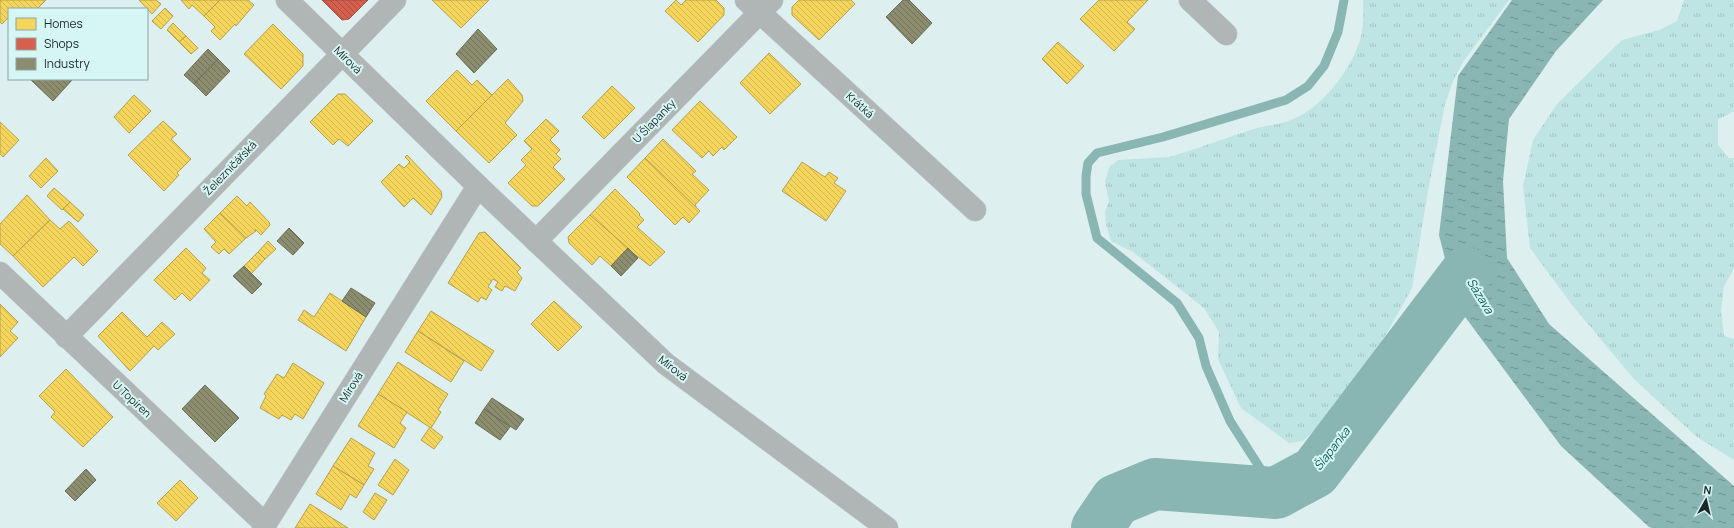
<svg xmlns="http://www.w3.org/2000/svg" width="1734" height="528" viewBox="0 0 1734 528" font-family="Manrope,sans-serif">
<defs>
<pattern id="grass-tufts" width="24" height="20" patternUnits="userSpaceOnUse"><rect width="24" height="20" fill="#bee5e4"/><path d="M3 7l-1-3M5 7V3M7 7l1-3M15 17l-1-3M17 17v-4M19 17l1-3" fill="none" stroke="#a3c4c4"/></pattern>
<pattern id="water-ripples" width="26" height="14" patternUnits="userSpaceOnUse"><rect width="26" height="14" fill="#89b5b3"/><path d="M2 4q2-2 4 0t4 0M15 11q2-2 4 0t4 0" fill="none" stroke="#6f9392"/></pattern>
<pattern id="homes-back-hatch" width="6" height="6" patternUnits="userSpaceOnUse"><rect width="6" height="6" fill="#f6d55c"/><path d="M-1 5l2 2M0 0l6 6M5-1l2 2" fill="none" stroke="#d2b750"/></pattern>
<pattern id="shops-back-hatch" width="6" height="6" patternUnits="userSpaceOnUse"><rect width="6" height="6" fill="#d6604d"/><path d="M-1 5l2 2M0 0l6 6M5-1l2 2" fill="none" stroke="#ad4f40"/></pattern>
<pattern id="industry-back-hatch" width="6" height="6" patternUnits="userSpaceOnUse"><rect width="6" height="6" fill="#8c8c6e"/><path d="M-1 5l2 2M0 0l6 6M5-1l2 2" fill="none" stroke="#72725a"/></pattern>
</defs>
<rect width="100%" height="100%" fill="#ddefee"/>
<g fill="url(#grass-tufts)">
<path d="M1363,0H1509L1463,62L1454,79L1445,104L1428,191L1412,288L1388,331L1348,397L1303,441L1289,443L1241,408L1218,359L1219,332L1204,308L1133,252L1111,241L1106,224L1105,211L1109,202L1105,182L1109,168L1118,160L1169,157L1179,154C1205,146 1231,136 1257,128C1269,125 1282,124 1293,119C1324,107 1357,63 1362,31C1364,21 1363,10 1363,0Z"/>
<path d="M1684,0H1734V111L1718,120V145L1729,158H1734V269L1724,286L1721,312L1724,336L1734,339V460L1697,437L1634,379L1572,305L1530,248L1523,186L1533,140L1557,104L1622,40L1659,30L1677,21Z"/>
</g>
<path fill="url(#water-ripples)" d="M1512,0H1603L1556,51L1509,119L1503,181L1507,258L1549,324L1734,486V528H1652L1649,527L1561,446L1457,306L1439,235L1458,76Z"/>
<g fill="url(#homes-back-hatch)" stroke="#b5a14d">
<path d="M0,0H46L37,9H9V17L2,24L0,22Z"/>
<path d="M139,0H156L161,4L152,14Z"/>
<path d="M181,0H220L204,16L192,5L189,9Z"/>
<path d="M220,0H248L254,5L236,26L235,24L220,40L211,31L215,27L204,16Z"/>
<path d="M432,0H489L461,28Z"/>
<path d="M676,0L681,5L686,0H716L724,8V15L698,42L665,11Z"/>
<path d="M799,0H851L855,4L819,40L792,15V7Z"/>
<path d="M1099,0H1148L1127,22L1135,29L1114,51L1080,19Z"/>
<path d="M165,8L173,16L161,29L152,21Z"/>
<path d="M173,23L186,36L179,42L167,30Z"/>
<path d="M273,24L303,54V66L281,89L244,54Z"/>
<path d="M186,36L198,48L191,54L179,42Z"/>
<path d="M1058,42L1084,66L1067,84L1042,59Z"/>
<path d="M769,53L801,84L770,114L740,83Z"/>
<path d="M457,70L472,85L477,80L492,95L456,131L426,101Z"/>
<path d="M508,79L522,95L523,101L505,123L517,135L489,163L456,131Z"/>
<path d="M612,86L635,108L604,139L582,117Z"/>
<path d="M338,94H345L373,121L348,146L339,139L333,145L310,122Z"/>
<path d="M134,95L151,111L129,133L114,117Z"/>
<path d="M700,101L737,137L724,150L722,147L713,156L709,151L702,158L672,130Z"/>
<path d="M546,119L559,131L550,140L560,150L556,154L561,159L553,167L565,179L538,206H532L508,183L526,165L521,160L532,149L524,141Z"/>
<path d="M163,121L177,134L171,139L191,159L177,173L179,175L164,191L128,155Z"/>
<path d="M0,122L19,140L3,157L0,154Z"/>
<path d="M663,139L696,171L692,174L709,190L695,205L698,210L645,158Z"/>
<path d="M407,155L441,191L442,197L431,215L413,198L404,207L381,182L399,164L404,168L410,162L405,157Z"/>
<path d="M46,158L58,171L41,188L29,176Z"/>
<path d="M645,158L700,211L689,223L683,217L675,225L627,177Z"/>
<path d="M802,162L825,177L829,172L838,178L834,183L846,191L826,221L782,191Z"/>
<path d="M54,188L70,202L62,210L47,196Z"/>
<path d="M615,189L640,214L639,215L644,220L637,227L665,252L650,266L616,240L590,215Z"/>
<path d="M27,195L50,220L13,256L0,244V224Z"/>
<path d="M237,196L247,206L250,202L269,222L270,225L261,235L255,229L256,231L246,238L220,213Z"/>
<path d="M70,202L84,215L78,222L63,209Z"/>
<path d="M220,213L246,238L229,254L224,249L219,254L211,247L216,242L204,229Z"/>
<path d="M590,215L628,248L611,266L600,256L592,265L569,243L568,237Z"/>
<path d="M50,220L60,229L69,221L98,251L83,266L74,257L43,287L13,256Z"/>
<path d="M485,232L521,268L517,272L522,278L515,291L505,286L502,291L495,287L498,282L493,279L488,287L492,290L486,300L481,297L478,302L448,283L479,233Z"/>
<path d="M268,241L276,249L265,259L258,252Z"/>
<path d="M186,248L206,268L202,273L210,280L190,301L182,293L175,300L154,280Z"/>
<path d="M258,252L265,259L251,274L244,266Z"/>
<path d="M330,293L366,317L346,351L298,320L304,310L314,317Z"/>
<path d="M554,301L582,327L558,351L531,324Z"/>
<path d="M0,304L18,322L10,331L18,338L0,357Z"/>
<path d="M431,311L494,351L481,371L418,331Z"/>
<path d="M122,312L147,337L162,322L175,334L158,350L154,346L130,371L98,336Z"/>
<path d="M418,331L464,361L451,382L405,352Z"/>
<path d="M398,362L448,394L438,410L441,412L431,428L378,394Z"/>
<path d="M293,363L324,383L303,419L295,414L291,420L282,415L279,419L260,408L266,396L264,394L277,374L284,378Z"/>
<path d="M66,369L113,417L83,447L51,417L55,412L39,396Z"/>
<path d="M378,394L407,412L400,423L406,428L394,448L358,426Z"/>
<path d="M430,427L443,437L434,449L421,440Z"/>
<path d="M351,438L375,453L368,466L374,469L364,485L333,466Z"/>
<path d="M395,459L409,470L393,495L378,485Z"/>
<path d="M333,466L364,485L356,498L350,494L341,510L316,494Z"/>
<path d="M180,480L198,498L176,521L157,503Z"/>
<path d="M375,493L387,500L374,520L363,512Z"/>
<path d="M310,504L348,528H295Z"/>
</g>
<path fill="url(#shops-back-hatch)" stroke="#9e5042" d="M322,0H368L349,19L342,20Z"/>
<g fill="url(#industry-back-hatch)" stroke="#6b6e59">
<path d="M903,0H909L932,23L912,44L886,17Z"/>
<path d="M478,29L497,49L474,73L456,54Z"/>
<path d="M208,49L218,59L194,84L184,75Z"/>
<path d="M218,59L230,71L206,96L194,84Z"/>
<path d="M30,79H73L53,101Z"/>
<path d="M289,228L304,243L293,255L277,241Z"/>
<path d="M628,248L638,258L621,276L611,266Z"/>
<path d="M244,266L262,284L252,294L233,276Z"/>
<path d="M351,288L375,303L366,317L342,301Z"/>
<path d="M205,385L239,418L215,442L182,409Z"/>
<path d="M492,398L524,419L516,430L484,409Z"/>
<path d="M484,409L510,427L500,440L475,423Z"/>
<path d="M86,469L96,480L75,501L65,491Z"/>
</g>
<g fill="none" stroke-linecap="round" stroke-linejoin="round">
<path stroke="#89b5b3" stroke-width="9" d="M1276,493L1230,421L1206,366L1199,338L1177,303L1097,238L1086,194V176L1088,163L1097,153L1163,137L1286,100L1308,86L1324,66L1338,32L1344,0"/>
<path stroke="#89b5b3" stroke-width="52" d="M1097,528L1116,500L1155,484L1276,493L1315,472L1466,273"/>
<defs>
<g id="minor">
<path d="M287,0L478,186L666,364L887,528"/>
<path d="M746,0L975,210"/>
<path d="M1190,0L1226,34"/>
<path d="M536,241L772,0"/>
<path d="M0,273L265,524"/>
<path d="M66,337L395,0"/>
<path d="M263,528L478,186"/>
</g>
</defs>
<use href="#minor" stroke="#bccac9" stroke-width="23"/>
<use href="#minor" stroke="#b0b6b6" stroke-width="22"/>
</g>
<g text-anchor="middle" stroke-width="4" stroke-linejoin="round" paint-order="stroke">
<g font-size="11" fill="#1d2929" stroke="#d6f6f4">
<text transform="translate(348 60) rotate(44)" y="4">Mírová</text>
<text transform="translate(860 105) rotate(42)" y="4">Krátká</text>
<text transform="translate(654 121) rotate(-46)" y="4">U Šlapanky</text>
<text transform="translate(230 168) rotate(-46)" y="4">Železničářská</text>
<text transform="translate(673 368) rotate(38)" y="4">Mírová</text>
<text transform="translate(351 387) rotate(-58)" y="4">Mírová</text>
<text transform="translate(132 399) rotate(43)" y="4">U Topíren</text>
</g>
<g font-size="12" font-style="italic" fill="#156260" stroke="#d6f6f4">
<text transform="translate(1480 296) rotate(59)" y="4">Sázava</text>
<text transform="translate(1332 449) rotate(-52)" y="4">Šlapanka</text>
</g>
</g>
<rect x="8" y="8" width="140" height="72" fill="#d6f6f4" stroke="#8ca4a3"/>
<rect x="16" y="18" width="20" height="12" fill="#f6d55c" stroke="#8ca4a3"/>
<text x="44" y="28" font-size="12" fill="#1d2929">Homes</text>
<rect x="16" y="38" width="20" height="12" fill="#d6604d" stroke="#8ca4a3"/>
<text x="44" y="48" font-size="12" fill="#1d2929">Shops</text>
<rect x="16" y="58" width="20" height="12" fill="#8c8c6e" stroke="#8ca4a3"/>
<text x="44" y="68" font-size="12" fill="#1d2929">Industry</text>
<g transform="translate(1706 500) rotate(8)" stroke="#d6f6f4" stroke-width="3" paint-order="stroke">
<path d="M0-3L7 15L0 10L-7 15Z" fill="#1d2929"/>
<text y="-6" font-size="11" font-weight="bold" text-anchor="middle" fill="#1d2929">N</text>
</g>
</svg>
